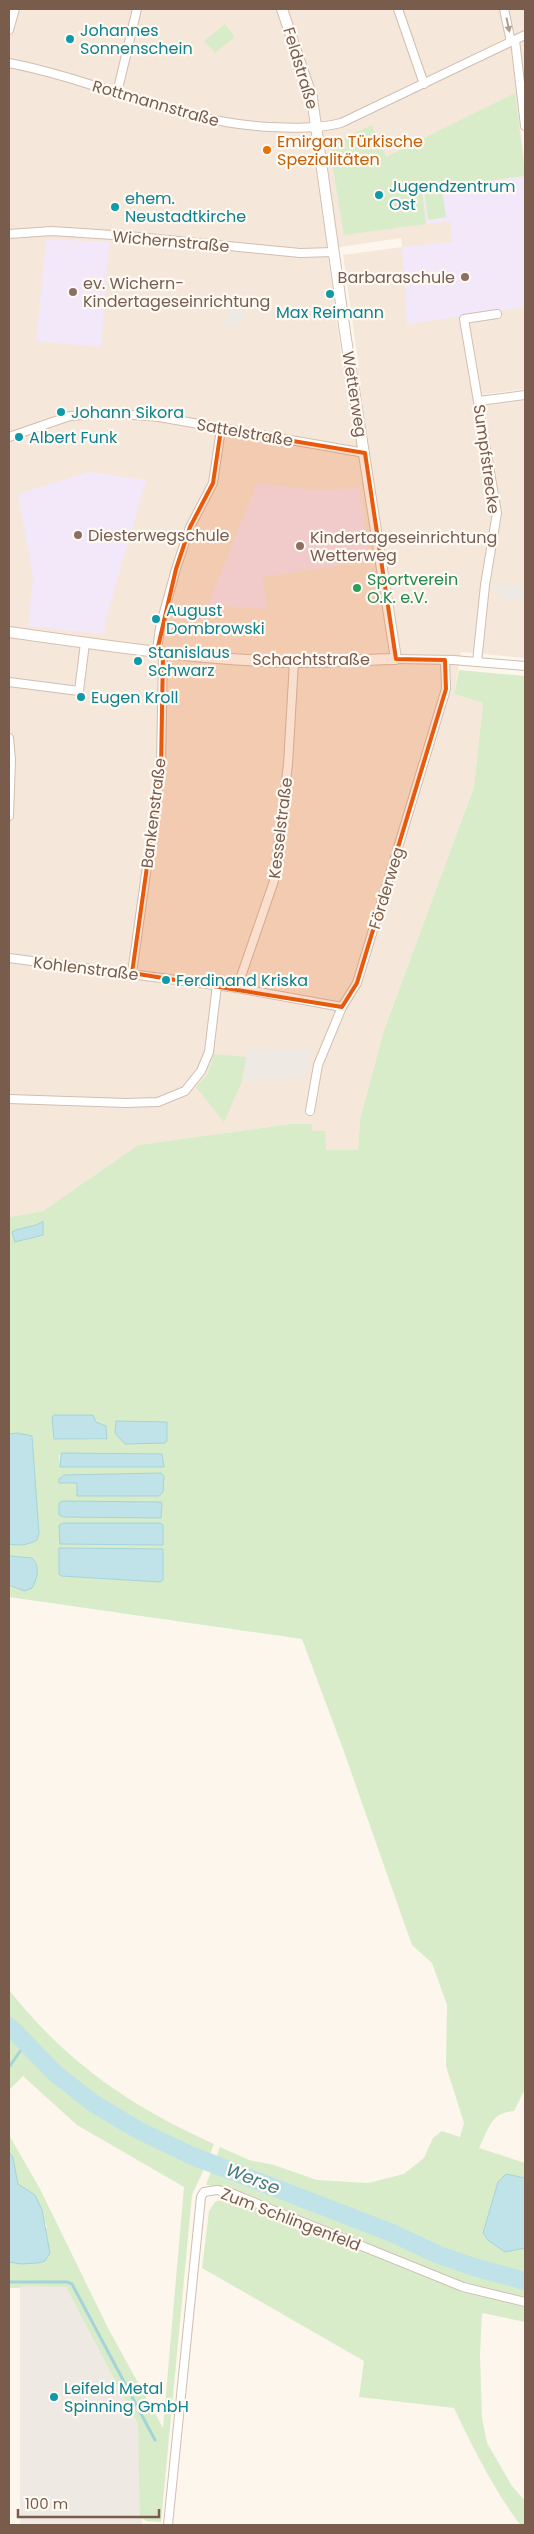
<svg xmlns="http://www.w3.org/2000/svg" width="534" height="2534" viewBox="0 0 534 2534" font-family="Poppins,sans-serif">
<rect width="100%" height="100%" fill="#fdf6ec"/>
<path fill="#f5e8da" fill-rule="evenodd" d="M9,9H525V99L517,101L525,166V389L473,396L493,516L500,517L485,405L525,400V658L461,652L454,694L483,703L474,787L384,1030L360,1119L358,1150H326L312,1131L311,1124H291L138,1145L43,1211L9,1217ZM401,238L402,247L343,255L359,368L343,367L327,249Z"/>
<g fill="#efe9e4">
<path d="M228,301L244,302L242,326L226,325Z"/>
<path d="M493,583L525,586V603L499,599L500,592L492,591Z"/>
<path d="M250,1047H262V1050H310V1071H306V1078L242,1081L241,1074Z"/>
<path d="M20,2286H66L138,2424L142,2525H20Z"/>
</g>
<g fill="#f3e8fa">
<path d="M525,176V307L407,324L402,247L453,242L450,221L427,224L422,190Z"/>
<path d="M46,239L109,242L101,347L36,341Z"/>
<path d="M89,472L146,480L106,619L104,634L28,626L33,577L18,494Z"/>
<path d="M257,483L315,490L359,488L370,561L262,577L268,609L208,605Z"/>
</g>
<g fill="#d8ecc9" fill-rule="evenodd">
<path d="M225,24L235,37L215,53L204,41Z"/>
<path d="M515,93L525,176L422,190L426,224L344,235L329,145L372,125L386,157Z"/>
<path d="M442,189L446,217L428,220L424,192Z"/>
<path d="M459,670L525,676V2089L514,2111C490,2113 489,2129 479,2148L525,2163V2178L506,2174L498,2182L483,2233L505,2252L525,2248V2299L467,2284L242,2192L224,2187L206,2185L220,2147L249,2160L274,2165L317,2180L368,2183L404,2174L424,2158L433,2138L442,2131L460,2137L464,2123L446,2066L447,2005L432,1963L412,1945L343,1749L302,1639L9,1597V1585L37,1578L35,1561L32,1558L9,1556V1544L32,1543L39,1533L32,1436L17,1433L9,1434V1217L43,1211L138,1145L291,1124H312V1131H325L326,1150H358L360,1119L384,1030L474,787L483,703L454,694ZM39,1225L42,1227L43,1233L23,1241L20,1228ZM54,1415H92L107,1438L105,1440L54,1439ZM61,1453L162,1454L164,1467H60L59,1455ZM161,1473L164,1476L77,1496V1482L59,1479L64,1475ZM163,1549V1580L160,1582L62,1576Z"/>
<path d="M214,1054L246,1057L242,1081L224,1122L196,1087L207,1075Z"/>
<path d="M9,1990C67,2063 130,2106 214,2144L209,2157C128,2127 66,2083 9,2019Z"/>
<path d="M9,2032C64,2092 129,2137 206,2165L192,2195L161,2522L147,2521L140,2517L138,2424L66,2287L21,2286L20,2288H9V2262L10,2263L47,2227L35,2195L18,2184C13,2168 9,2152 9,2135L40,2189L109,2330L163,2428L184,2187L77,2125L23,2076L9,2090Z"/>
<path d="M230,2196L460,2290L525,2306V2322L482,2313L480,2355L482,2418L487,2443L512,2486L525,2501V2525H521L518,2522C492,2486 473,2448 454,2408L359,2397L364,2361L202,2268L209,2211L215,2202Z"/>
</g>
<g fill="#bfe3e8" stroke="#a5d3da">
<path d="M43,1221V1235L15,1242L12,1232C22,1226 36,1228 43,1221Z"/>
<path d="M54,1415H93L96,1422L106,1426L107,1439H54L52,1417Z"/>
<path d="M116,1421L167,1422V1441L165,1443L125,1444L115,1433Z"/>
<path d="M17,1433L32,1436L39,1533L37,1540C29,1545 18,1546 9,1544V1434Z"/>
<path d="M61,1453L162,1454L164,1467H60Z"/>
<path d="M161,1473L164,1476L163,1492L159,1496H77V1483H59V1479L64,1475Z"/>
<path d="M62,1501L161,1502L162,1504L161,1518L64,1517L59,1515V1503Z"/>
<path d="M64,1523H160L163,1525V1545L60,1544L59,1525Z"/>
<path d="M59,1548L163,1549V1580L160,1582L61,1576L59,1574Z"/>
<path d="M9,1556L32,1558C41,1567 37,1579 32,1588L24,1591L9,1585Z"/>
<path d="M9,2151L13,2158L18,2184L35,2195L42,2210L50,2253L45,2261L38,2263L21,2264L9,2262Z"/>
<path d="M506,2174L525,2178V2248L505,2252L488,2240L483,2233L498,2182Z"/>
</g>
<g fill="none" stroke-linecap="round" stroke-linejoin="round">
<g stroke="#a5d3da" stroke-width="3">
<path d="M9,2067L21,2050L23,2042"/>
<path d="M9,2282H67L72,2284L155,2440"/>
</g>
<path stroke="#bfe3e8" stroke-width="18" d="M9,2026L56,2074L93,2103L138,2130L190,2155L392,2233L439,2255L474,2267L525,2281"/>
<defs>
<g id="street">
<path d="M398,9L424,84"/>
<path d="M504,9L511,42"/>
<path d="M9,30L15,9"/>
<path d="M515,40L525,126"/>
<path d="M9,63C97,80 178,122 269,127C294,128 317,129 341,123L525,35"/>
<path d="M117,93L137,9"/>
<path d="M9,234L52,231L128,236L300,253L334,252"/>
<path d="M479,401L525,395"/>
<path d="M9,437L70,416L110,413L159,417L365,453"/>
<path d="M157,651L160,627L176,569L190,527L213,483L221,429"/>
<path d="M396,659L453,660L525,666"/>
<path d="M477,662L485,585L497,513L464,319L497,314"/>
<path d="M9,682L79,691L85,643"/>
<path d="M9,738L11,760L9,816"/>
<path d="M9,958L237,988L342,1007"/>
<path d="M132,973L161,767L163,652"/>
<path d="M237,988L274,881L288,764L294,662"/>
<path d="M9,1099L126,1103L158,1102L185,1091L201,1071L209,1052L217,985"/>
<path d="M310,1111L318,1065L342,1007L357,983L446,689L445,660"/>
<path d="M168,2525L201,2197L204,2192L217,2190L231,2193L463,2287L525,2302"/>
</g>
<path id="secondary" d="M9,632C103,645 198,660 293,662C327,663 362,659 396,659L346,339L312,98L282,9"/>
</defs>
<use href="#street" stroke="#d1beb0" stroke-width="10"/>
<use href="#secondary" stroke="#d6c0b0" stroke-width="12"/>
<use href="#street" stroke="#fff" stroke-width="8"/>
<use href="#secondary" stroke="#fff" stroke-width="10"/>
</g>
<defs><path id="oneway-solid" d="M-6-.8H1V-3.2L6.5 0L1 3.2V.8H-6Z" transform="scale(1.25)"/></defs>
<use fill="#af9d94" href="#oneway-solid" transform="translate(508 25) rotate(78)"/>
<path fill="#e8590c" fill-opacity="0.2" stroke="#e8590c" stroke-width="4" stroke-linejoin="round" d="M221,429L365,453L396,659L445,660L446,689L357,983L342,1007L132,973L161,767L163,652L157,651L176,569L190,527L213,483Z"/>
<g fill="#0f9aa8" stroke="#fffaf3" stroke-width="2">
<circle cx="70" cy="39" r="5"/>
<circle cx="379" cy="195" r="5"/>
<circle cx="115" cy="207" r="5"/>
<circle cx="330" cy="294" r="5"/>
<circle cx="61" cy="412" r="5"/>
<circle cx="19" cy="437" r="5"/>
<circle cx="156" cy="619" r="5"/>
<circle cx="138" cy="661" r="5"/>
<circle cx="81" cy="697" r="5"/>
<circle cx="166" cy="980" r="5"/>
<circle cx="54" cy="2397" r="5"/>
</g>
<circle fill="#e8710a" stroke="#fffaf3" stroke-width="2" cx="267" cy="150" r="5"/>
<g fill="#8d6e63" stroke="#fffaf3" stroke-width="2">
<circle cx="465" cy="277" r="5"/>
<circle cx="73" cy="292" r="5"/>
<circle cx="78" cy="535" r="5"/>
<circle cx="300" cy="546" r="5"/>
</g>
<circle fill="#2e9e5b" stroke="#fffaf3" stroke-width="2" cx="357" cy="588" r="5"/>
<g text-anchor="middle" stroke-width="4.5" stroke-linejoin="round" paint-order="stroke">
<g font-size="16" fill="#0d838f" stroke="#fffaf3" text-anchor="start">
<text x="80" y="36">Johannes<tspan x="80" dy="18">Sonnenschein</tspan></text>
<text x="389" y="192">Jugendzentrum<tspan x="389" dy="18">Ost</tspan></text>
<text x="125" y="204">ehem.<tspan x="125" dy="18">Neustadtkirche</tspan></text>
<text x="330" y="318" text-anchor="middle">Max Reimann</text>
<text x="71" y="418">Johann Sikora</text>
<text x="29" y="443">Albert Funk</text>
<text x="166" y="616">August<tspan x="166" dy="18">Dombrowski</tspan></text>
<text x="148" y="658">Stanislaus<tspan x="148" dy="18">Schwarz</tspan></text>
<text x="91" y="703">Eugen Kroll</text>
<text x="176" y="986">Ferdinand Kriska</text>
<text x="64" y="2394">Leifeld Metal<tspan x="64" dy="18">Spinning GmbH</tspan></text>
</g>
<g font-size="16" fill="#7a5c4d" stroke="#fffaf3">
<text transform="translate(301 68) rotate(73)" y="6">Feldstraße</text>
<text transform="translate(156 103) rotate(16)" y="6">Rottmannstraße</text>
<text transform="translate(171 241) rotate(5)" y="6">Wichernstraße</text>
<text transform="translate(355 394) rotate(81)" y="6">Wetterweg</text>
<text transform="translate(245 432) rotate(10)" y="6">Sattelstraße</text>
<text transform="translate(487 459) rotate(82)" y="6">Sumpfstrecke</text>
<text x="311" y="665">Schachtstraße</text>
<text transform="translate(153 813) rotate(-83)" y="6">Bankenstraße</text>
<text transform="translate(280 828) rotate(-83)" y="6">Kesselstraße</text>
<text transform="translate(386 888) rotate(-73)" y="6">Förderweg</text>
<text transform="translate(86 968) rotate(7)" y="6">Kohlenstraße</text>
<text transform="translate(291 2219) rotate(21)" y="6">Zum Schlingenfeld</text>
</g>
<g font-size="16" fill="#c56008" stroke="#fffaf3" text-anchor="start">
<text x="277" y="147">Emirgan Türkische<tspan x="277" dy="18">Spezialitäten</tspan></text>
</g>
<g font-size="16" fill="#785e54" stroke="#fffaf3" text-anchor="start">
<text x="455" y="283" text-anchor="end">Barbaraschule</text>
<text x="83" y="289">ev. Wichern-<tspan x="83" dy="18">Kindertageseinrichtung</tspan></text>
<text x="88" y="541">Diesterwegschule</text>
<text x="310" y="543">Kindertageseinrichtung<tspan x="310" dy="18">Wetterweg</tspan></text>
</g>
<g font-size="16" fill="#27864d" stroke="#fffaf3" text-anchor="start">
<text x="367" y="585">Sportverein<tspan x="367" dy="18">O.K. e.V.</tspan></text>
</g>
<g font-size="18" font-style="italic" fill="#437c86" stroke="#fffaf3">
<text transform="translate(253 2179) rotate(21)" y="6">Werse</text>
</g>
</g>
<rect width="534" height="2534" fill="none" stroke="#7a5c4d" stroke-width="20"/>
<path d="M18 2509v8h141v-8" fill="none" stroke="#7a5c4d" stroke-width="2.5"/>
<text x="25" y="2509" font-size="15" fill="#7a5c4d" stroke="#fffaf3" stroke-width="4" paint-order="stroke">100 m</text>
</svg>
